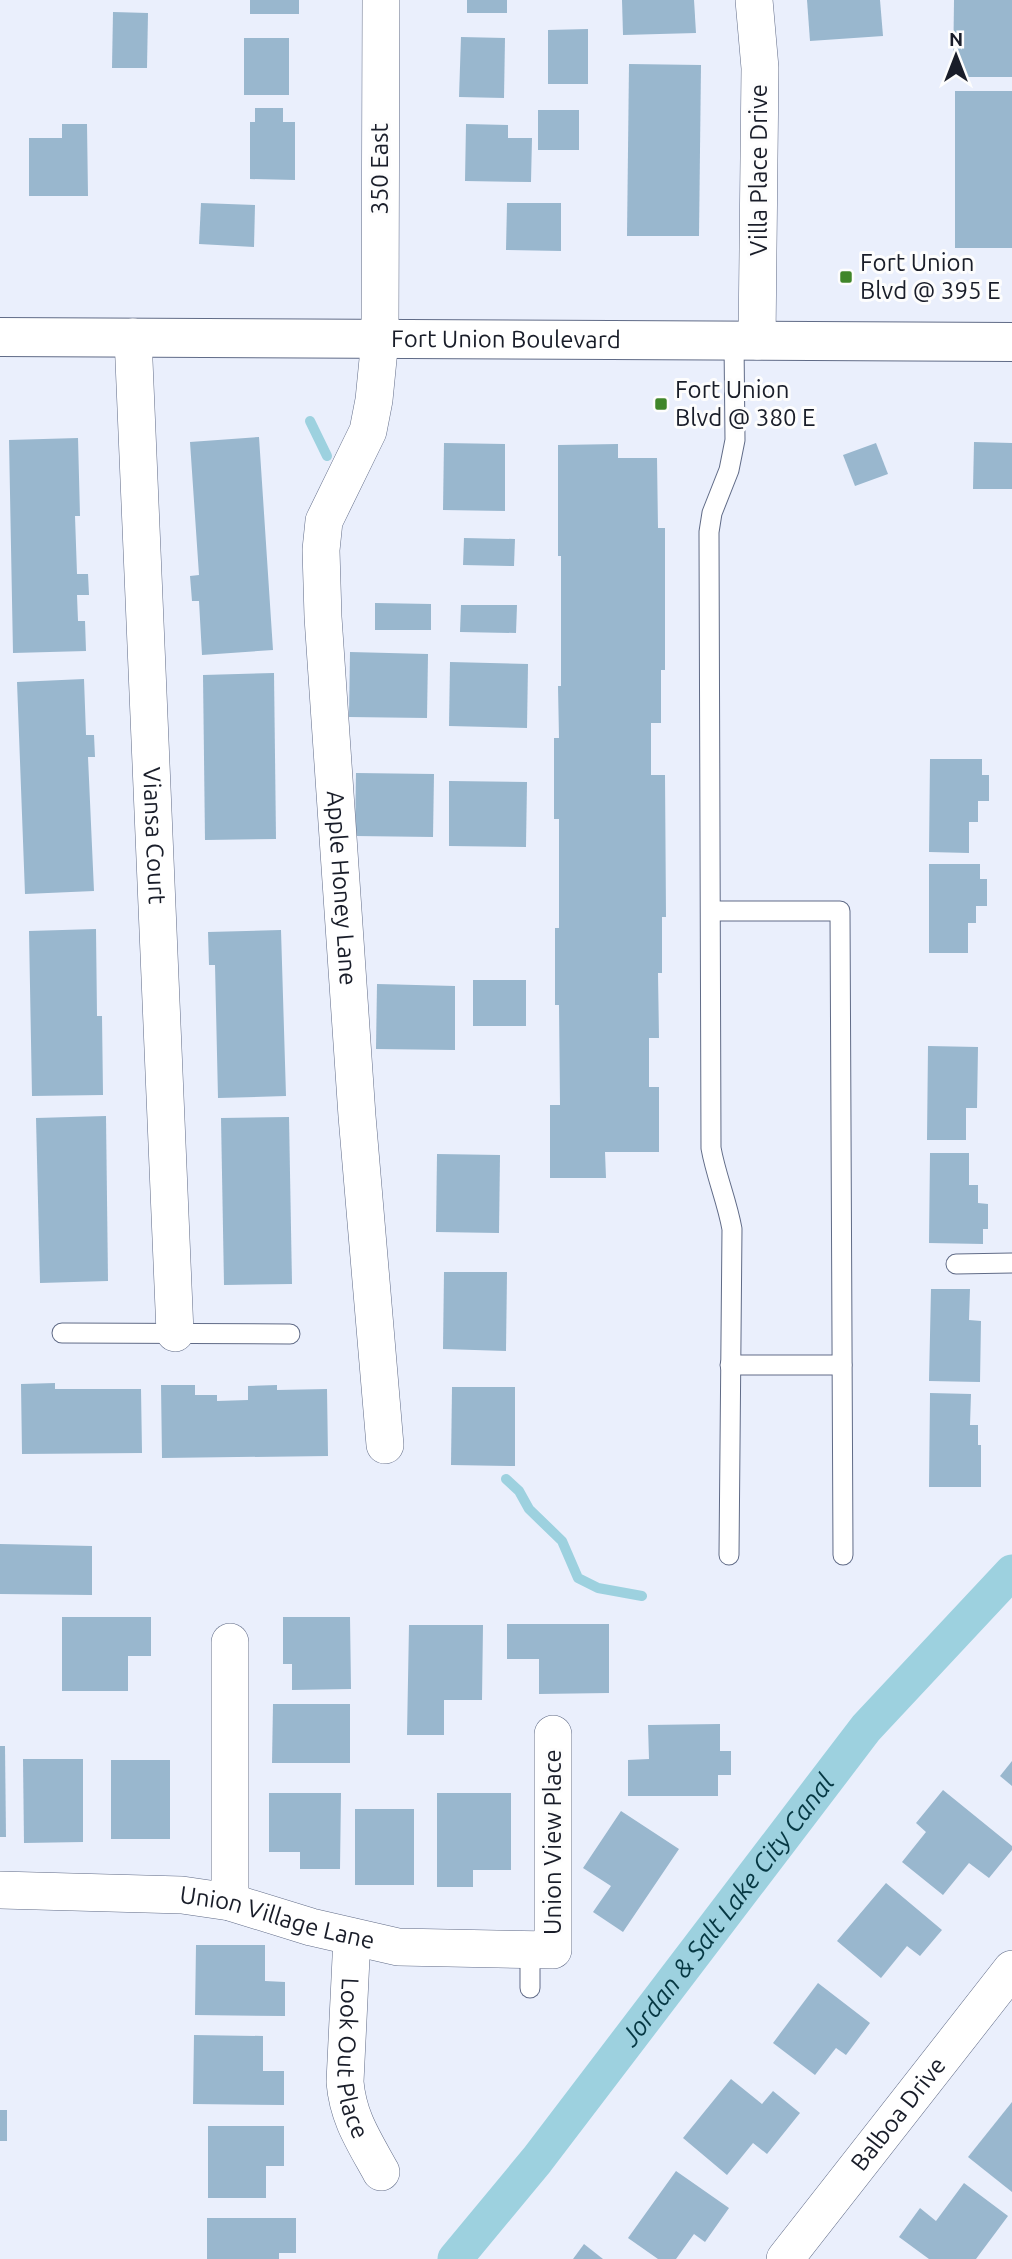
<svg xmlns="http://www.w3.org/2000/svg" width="1012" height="2259" viewBox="0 0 1012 2259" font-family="Ubuntu,sans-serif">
<rect width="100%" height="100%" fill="#eaeffc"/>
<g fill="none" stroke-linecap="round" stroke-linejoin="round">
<g stroke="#9dd1df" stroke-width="10">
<path d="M310,421L327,456"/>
<path d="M506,1479L519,1491L529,1509L562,1541L578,1578L598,1588L642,1596"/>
</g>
<path stroke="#9dd1df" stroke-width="35" id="s1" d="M455,2259L537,2160L866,1728L1012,1572"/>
</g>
<g fill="#99b7ce">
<rect x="250" y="0" width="49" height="14"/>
<rect x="467" y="0" width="40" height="13"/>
<path d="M622,0H694L696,33L623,35Z"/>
<path d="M807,0H880L883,36L810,41Z"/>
<path d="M954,0H1012V77H953Z"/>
<path d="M113,12L148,13L147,68H112Z"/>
<path d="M588,29V84H548V30Z"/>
<path d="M461,37L505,38L504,98L459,97Z"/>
<rect x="244" y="38" width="45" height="57"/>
<path d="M629,64L701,65L699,236H627Z"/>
<rect x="955" y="91" width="57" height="157"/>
<path d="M255,108H283V122H295V180L250,179V122H255Z"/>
<rect x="538" y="110" width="41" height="40"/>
<path d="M62,124H87L88,196H29V138H62Z"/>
<path d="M466,124L508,125V138H532L531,182L465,181Z"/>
<path d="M201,203L255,205L254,247L199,244Z"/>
<path d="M507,203H561V251L506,250Z"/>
<path d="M259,437L273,650L202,655L199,601H192L190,576L199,575L190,442Z"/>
<path d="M78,438L80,516H75L77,574H88L89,595H77L78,621H85L86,651L13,653L9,440Z"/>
<path d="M974,442L1012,443V489H973Z"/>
<path d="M444,443L505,444V511L443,510Z"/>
<path d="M876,443L888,474L855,486L843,455Z"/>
<path d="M618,444V458H657L658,528H665V670H661V723H651V775H665L666,917H662V973H658L659,1038H649V1087H659V1152H605L606,1178H550V1105H560L559,1005H555V928H559V819H554V738H559L558,686H561V556H558V445Z"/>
<path d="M464,538L515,539L514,566L463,565Z"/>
<path d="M375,603L431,604V630H375Z"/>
<path d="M461,605H517L516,633L460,632Z"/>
<path d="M350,652L428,654L427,718L349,717Z"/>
<path d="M450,662L528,664L527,728L449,726Z"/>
<path d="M274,673L276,839L205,840L203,675Z"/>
<path d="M84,679L86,735H94L95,757H88L94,891L25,894L17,682Z"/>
<path d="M930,759H982V775H989V801H978V822H969V853L929,852Z"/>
<path d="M356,773L434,774L433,837L355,836Z"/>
<path d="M449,781L527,782L526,847L449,846Z"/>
<path d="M929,864H980V879H987V906H976V923H968V953H929Z"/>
<path d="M96,929L97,1016H102L103,1095L32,1096L29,931Z"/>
<path d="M281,930L286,1096L218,1098L215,965H209L208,932Z"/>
<rect x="473" y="980" width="53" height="46"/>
<path d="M377,984L455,986V1050L376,1049Z"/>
<path d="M928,1046L978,1047L977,1108H966V1140H927Z"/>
<path d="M106,1116L108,1281L40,1283L36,1118Z"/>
<path d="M289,1117L292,1284L224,1285L221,1118Z"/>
<path d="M930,1153H969V1185H978V1203L988,1204V1229H983V1244L929,1243Z"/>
<path d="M437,1154L500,1155L499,1233L436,1232Z"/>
<path d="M444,1272H507L506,1351L443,1349Z"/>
<path d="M931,1289H970L969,1320L981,1321L980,1382L929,1381Z"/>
<path d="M55,1383V1389H141L142,1453L22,1454L21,1384Z"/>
<path d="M161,1385H195V1395H217V1401L248,1400V1386L277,1385V1390L327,1389L328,1456L162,1458Z"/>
<path d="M452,1387H515V1466L451,1465Z"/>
<path d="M930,1393L971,1394L970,1425H978V1445H981V1487H929Z"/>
<path d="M0,1544L92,1546V1595L0,1594Z"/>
<path d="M62,1617H151V1656H128V1691H62Z"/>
<path d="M283,1617H350L351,1689L292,1690V1664H283Z"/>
<path d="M507,1624H609V1693L539,1694V1659H507Z"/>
<path d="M409,1625H483L482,1700H444V1735H407Z"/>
<path d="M273,1704H350V1763H272Z"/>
<path d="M720,1724V1751H731V1775H718V1796H628V1760L649,1759L648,1725Z"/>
<path d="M0,1746H5L6,1837H0Z"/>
<path d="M23,1759H83V1842L24,1843Z"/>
<rect x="111" y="1760" width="59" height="79"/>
<path d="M1012,1761V1786L1000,1776Z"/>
<path d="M943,1790L1012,1846V1850L989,1878L969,1863L943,1895L902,1862L926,1832L916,1823Z"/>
<path d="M269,1793H341L340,1869H300V1852H269Z"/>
<path d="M437,1793H511V1870H473V1887H437Z"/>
<rect x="355" y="1809" width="59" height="76"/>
<path d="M621,1811L679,1849L623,1932L593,1912L611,1886L583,1868Z"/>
<path d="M886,1883L942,1930L920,1956L907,1946L881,1978L837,1941Z"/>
<path d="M196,1945H265V1981L285,1982V2016L195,2015Z"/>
<path d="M818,1983L870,2023L846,2055L836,2048L815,2075L773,2043Z"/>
<path d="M194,2035L263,2036V2071H284V2105L193,2104Z"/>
<path d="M731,2079L762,2104L773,2091L800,2113L767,2154L753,2143L727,2175L683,2138Z"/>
<path d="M1012,2102V2192L968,2157Z"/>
<rect x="0" y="2110" width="7" height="31"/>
<path d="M208,2126H284V2166H266V2198H208Z"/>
<path d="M676,2171L729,2208L705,2242L694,2234L676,2259H658L628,2238Z"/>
<path d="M964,2183L1008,2216L976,2259H929L899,2237L920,2208L936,2221Z"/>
<path d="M207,2218H296V2253H279V2259H207Z"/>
<path d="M584,2244L603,2259H573Z"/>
</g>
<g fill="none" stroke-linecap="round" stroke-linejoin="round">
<defs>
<g id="lane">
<path d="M711,911H840L843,1555"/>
<path d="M956,1264L1012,1263"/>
<path d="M62,1333L290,1334"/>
<path d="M730,1365H842"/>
<path d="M729,1555L732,1229C727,1201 716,1176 711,1148L709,532L712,513L729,470L735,440L734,341"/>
<path d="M530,1950V1988"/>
</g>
<g id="street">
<path id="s2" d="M381,0L380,339L374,400L368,431L324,521L321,550L323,617L357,1116L385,1445"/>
<path d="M754,0L760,68L757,341"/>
<path id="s3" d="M133,337L175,1333"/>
<path d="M230,1642V1902"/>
<path id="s4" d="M0,1890L182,1895L230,1902L311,1927L398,1947L553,1950V1734"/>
<path id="s5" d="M352,1937L345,2082C348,2118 364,2141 381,2172"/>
<path id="s6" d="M785,2259L1012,1969"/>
</g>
<g id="primary">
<path id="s7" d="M0,337L1012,342"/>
</g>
</defs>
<use href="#lane" stroke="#606b87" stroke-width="21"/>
<use href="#street" stroke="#606b87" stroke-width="38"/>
<use href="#primary" stroke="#606b87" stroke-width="40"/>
<use href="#lane" stroke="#fff" stroke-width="19"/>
<use href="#street" stroke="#fff" stroke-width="37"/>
<use href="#primary" stroke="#fff" stroke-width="38"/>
</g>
<g fill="#40862a" stroke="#fdfdfd" stroke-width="2.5">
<rect x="839" y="270" width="14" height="14" rx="3.5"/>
<rect x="654" y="397" width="14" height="14" rx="3.5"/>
</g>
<g text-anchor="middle" stroke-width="6" stroke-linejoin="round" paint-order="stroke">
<g font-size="24" fill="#191d29" stroke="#fdfdfd">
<text transform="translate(380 169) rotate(-90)" y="8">350 East</text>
<text transform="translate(759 170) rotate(-90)" y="8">Villa Place Drive</text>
<text dy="8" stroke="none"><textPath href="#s7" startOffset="506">Fort Union Boulevard</textPath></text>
<text dy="8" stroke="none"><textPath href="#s3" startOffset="499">Viansa Court</textPath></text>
<text dy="8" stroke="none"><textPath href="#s2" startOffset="900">Apple Honey Lane</textPath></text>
<text transform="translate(553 1842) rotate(-90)" y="8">Union View Place</text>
<text dy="8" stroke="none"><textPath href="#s4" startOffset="280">Union Village Lane</textPath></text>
<text dy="8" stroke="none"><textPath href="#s5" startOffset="122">Look Out Place</textPath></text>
<text dy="8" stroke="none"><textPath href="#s6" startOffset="184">Balboa Drive</textPath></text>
</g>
<g font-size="24" fill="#191d29" stroke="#fdfdfd" text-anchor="start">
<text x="860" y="271">Fort Union<tspan x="860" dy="28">Blvd @ 395 E</tspan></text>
<text x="675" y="398">Fort Union<tspan x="675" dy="28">Blvd @ 380 E</tspan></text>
</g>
<g font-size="26" font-style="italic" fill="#063843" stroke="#fdfdfd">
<text dy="9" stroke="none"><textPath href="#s1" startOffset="443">Jordan &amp; Salt Lake City Canal</textPath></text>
</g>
</g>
<g transform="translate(956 56)" stroke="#fdfdfd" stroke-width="5" paint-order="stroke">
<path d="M0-5L12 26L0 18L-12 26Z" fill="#191d29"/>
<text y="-10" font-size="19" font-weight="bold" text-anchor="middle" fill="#191d29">N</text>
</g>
</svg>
